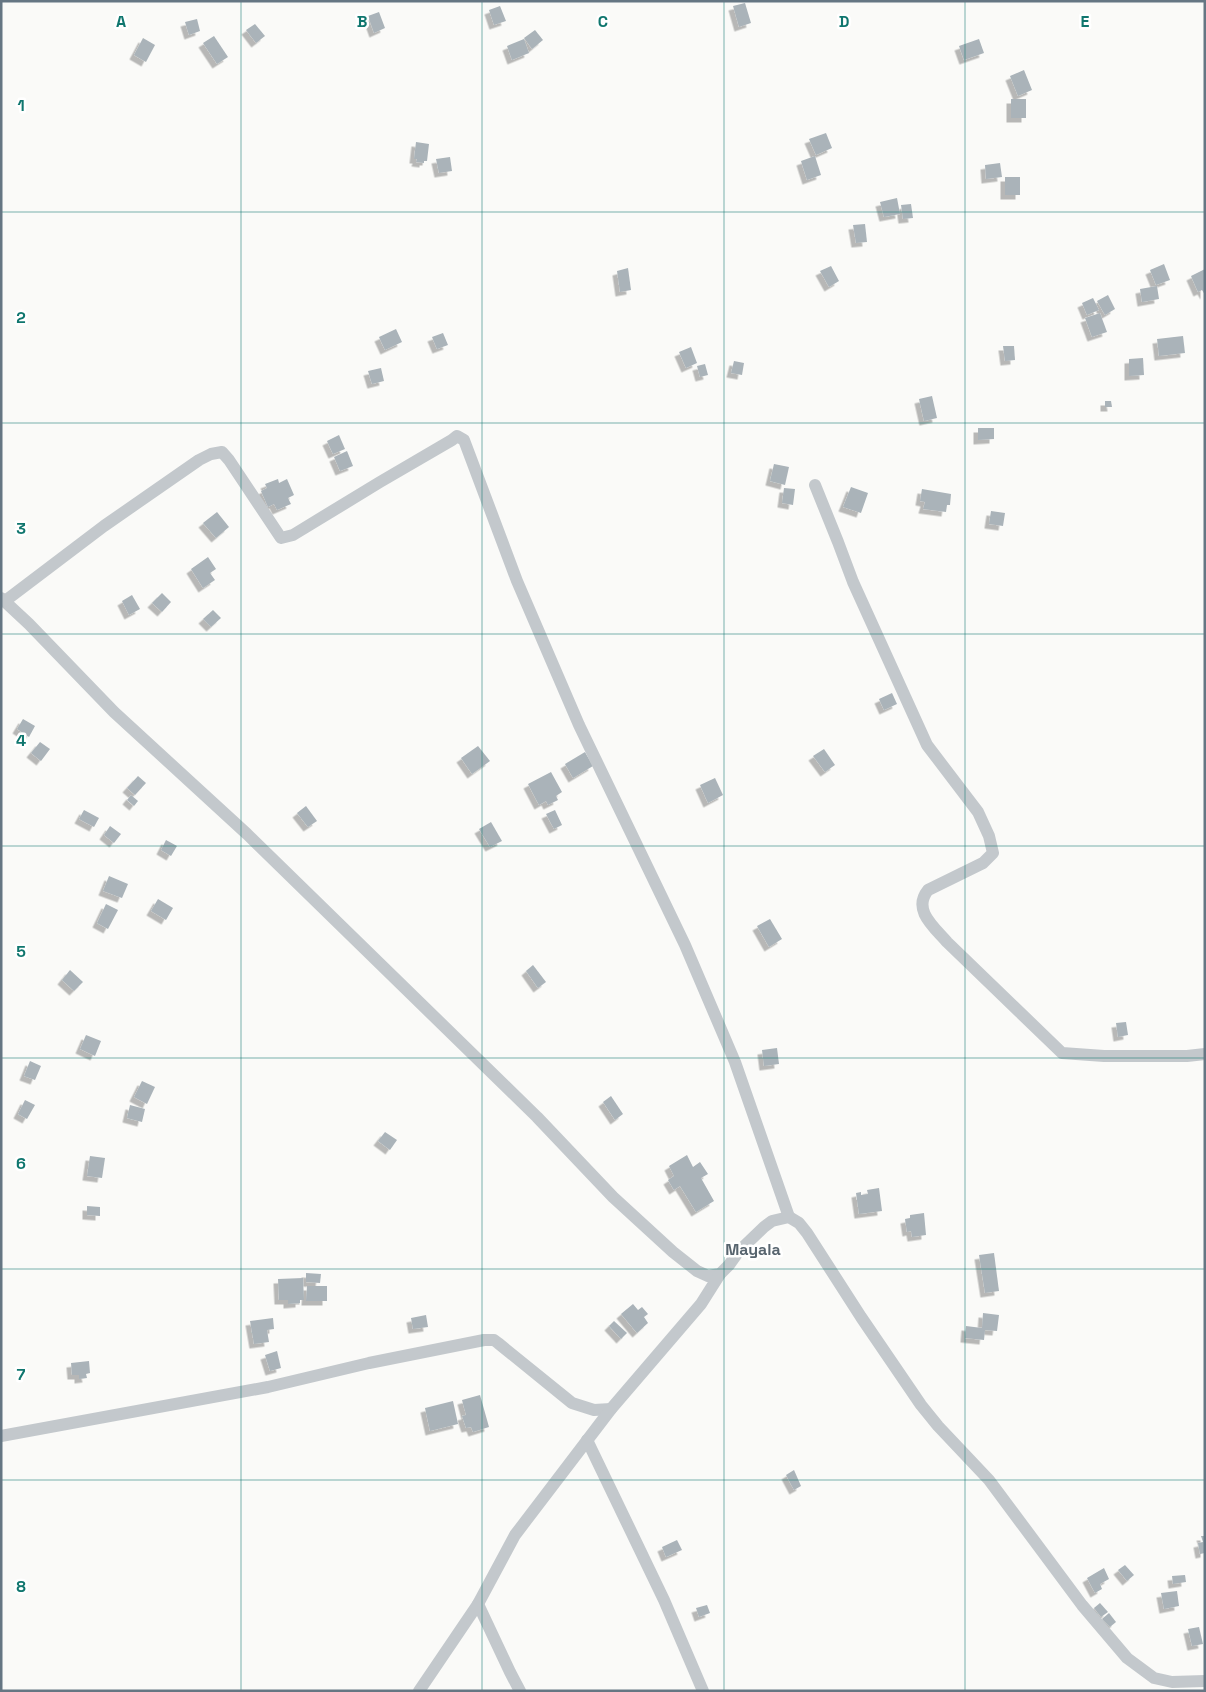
<svg xmlns="http://www.w3.org/2000/svg" width="1206" height="1692" viewBox="0 0 1206 1692" font-family="'Space Grotesk',sans-serif">
<defs>
<filter id="shadow"><feDropShadow dx="-4.5" dy="4.5" stdDeviation="0" flood-color="#0004"/></filter>
</defs>
<rect width="100%" height="100%" fill="#fafaf8"/>
<g fill="#aab3b9" filter="url(#shadow)">
<path d="M745,3L751,23L739,27L733,6Z"/>
<path d="M500,6L506,21L494,25L489,10Z"/>
<path d="M379,12L385,28L374,33L368,16Z"/>
<path d="M197,19L200,31L189,35L185,22Z"/>
<path d="M255,24L265,36L256,43L246,30Z"/>
<path d="M535,30L543,40L532,49L524,38Z"/>
<path d="M214,36L228,57L217,64L203,43Z"/>
<path d="M143,38L155,45L146,62L134,55Z"/>
<path d="M524,39L529,53L512,60L507,46Z"/>
<path d="M979,39L984,53L964,60L959,46Z"/>
<path d="M1024,70L1032,90L1018,96L1010,76Z"/>
<rect x="1011" y="99" width="15" height="19"/>
<path d="M826,133L832,148L816,155L809,139Z"/>
<path d="M416,142L429,144L427,161H424V163L416,162L417,159H414Z"/>
<path d="M815,156L821,175L807,180L801,161Z"/>
<path d="M450,157L452,171L439,173L436,159Z"/>
<path d="M1000,163L1002,177L986,179L985,165Z"/>
<rect x="1005" y="177" width="15" height="18"/>
<path d="M897,198L900,214L884,217L880,202Z"/>
<path d="M911,204L913,218L903,219L901,205Z"/>
<path d="M865,224L867,242L856,243L853,225Z"/>
<path d="M1164,264L1170,280L1156,285L1150,270Z"/>
<path d="M831,266L839,281L829,287L820,271Z"/>
<path d="M628,268L631,290L620,292L617,271Z"/>
<path d="M1205,269V295L1202,290L1198,292L1191,276Z"/>
<path d="M1157,286L1159,299L1142,302L1140,289Z"/>
<path d="M1108,295L1115,309L1105,315L1097,301Z"/>
<path d="M1093,298L1099,310L1087,315L1082,303Z"/>
<path d="M1100,313L1107,332L1092,337L1085,318Z"/>
<path d="M396,329L402,342L385,350L379,337Z"/>
<path d="M443,333L448,345L437,349L432,337Z"/>
<path d="M1183,336L1185,353L1159,356L1157,339Z"/>
<path d="M1003,346H1014L1015,360L1005,361Z"/>
<path d="M691,347L697,363L686,368L679,352Z"/>
<path d="M1143,358L1144,375L1129,376V359Z"/>
<path d="M734,361L744,363L742,375L731,373Z"/>
<path d="M705,364L708,375L700,377L697,366Z"/>
<path d="M381,368L384,381L372,384L368,371Z"/>
<path d="M932,396L937,418L924,421L919,399Z"/>
<path d="M1105,401H1111L1112,407H1105Z"/>
<path d="M978,428H994V439L978,440Z"/>
<path d="M339,435L345,449L333,454L327,441Z"/>
<path d="M347,451L353,466L340,471L334,457Z"/>
<path d="M774,464L789,467L785,485L770,481Z"/>
<path d="M278,479L279,483L287,479L294,495L288,498L291,504L277,510L274,504L268,507L261,491L267,488L265,484Z"/>
<path d="M851,487L868,493L861,513L843,507Z"/>
<path d="M784,488L795,489L793,505L782,503Z"/>
<path d="M922,489L951,494L950,505H947L946,512L923,509L925,502L920,501Z"/>
<path d="M991,511L1005,513L1003,526L989,524Z"/>
<path d="M217,512L229,527L216,538L203,523Z"/>
<path d="M208,557L216,569L210,573L215,580L203,588L191,569Z"/>
<path d="M162,593L171,602L162,612L152,603Z"/>
<path d="M132,595L140,609L129,615L122,601Z"/>
<path d="M213,610L221,618L211,627L203,619Z"/>
<path d="M892,693L897,704L884,710L879,699Z"/>
<path d="M23,719L35,726L29,737L17,729Z"/>
<path d="M40,742L50,749L41,761L31,753Z"/>
<path d="M478,746L490,761L472,774L461,758Z"/>
<path d="M824,749L835,765L825,772L813,756Z"/>
<path d="M585,752L593,766L573,778L565,764Z"/>
<path d="M551,772L562,792L556,796L558,800L548,805L546,801L539,805L528,784Z"/>
<path d="M138,776L146,783L135,795L127,788Z"/>
<path d="M715,778L723,795L708,803L700,785Z"/>
<path d="M131,795L138,801L134,806L127,800Z"/>
<path d="M306,806L317,821L308,827L297,813Z"/>
<path d="M84,810L99,818L94,827L79,819Z"/>
<path d="M555,810L562,825L554,829L546,814Z"/>
<path d="M491,822L502,841L490,847L479,829Z"/>
<path d="M110,826L121,834L114,843L104,835Z"/>
<path d="M166,840L177,846L171,856L161,850Z"/>
<path d="M109,876L128,884L122,898L103,891Z"/>
<path d="M158,899L173,908L166,920L151,911Z"/>
<path d="M106,904L118,910L108,929L97,923Z"/>
<path d="M770,919L782,939L769,947L757,926Z"/>
<path d="M533,965L546,982L538,988L526,971Z"/>
<path d="M70,970L83,982L74,991L62,980Z"/>
<path d="M1126,1022L1128,1035L1118,1037L1116,1023Z"/>
<path d="M86,1035L101,1041L95,1056L80,1049Z"/>
<path d="M777,1048L779,1064L764,1066L762,1050Z"/>
<path d="M30,1061L41,1066L35,1080L24,1076Z"/>
<path d="M142,1081L155,1087L147,1104L134,1097Z"/>
<path d="M611,1096L623,1114L615,1120L603,1102Z"/>
<path d="M25,1100L35,1105L27,1119L18,1114Z"/>
<path d="M130,1105L145,1109L142,1122L127,1118Z"/>
<path d="M385,1132L397,1140L390,1150L378,1141Z"/>
<path d="M687,1155L693,1167L700,1162L708,1174L701,1178L714,1201L696,1212L680,1186L674,1190L668,1180L674,1176L669,1166Z"/>
<path d="M90,1156L105,1158L102,1178L87,1176Z"/>
<path d="M879,1188L882,1211L859,1214L856,1193L861,1192V1195L868,1194L867,1190Z"/>
<path d="M87,1206L100,1207V1216L87,1215Z"/>
<path d="M924,1213L926,1235L912,1237L911,1231L907,1232L905,1219L910,1218V1215Z"/>
<path d="M994,1253L999,1291L985,1293L979,1255Z"/>
<path d="M306,1273L321,1274L320,1283L306,1282Z"/>
<path d="M303,1278L304,1300H300V1303L288,1304V1300H279L278,1279Z"/>
<path d="M307,1286H327V1301H306Z"/>
<path d="M633,1304L638,1310L642,1307L648,1314L644,1317L648,1323L637,1333L621,1314Z"/>
<path d="M983,1313L999,1315L997,1331L985,1330L984,1340L965,1338L966,1326L982,1328Z"/>
<path d="M426,1315L428,1327L413,1329L411,1318Z"/>
<path d="M273,1318L274,1329L267,1330L269,1342L254,1344L250,1321Z"/>
<path d="M614,1321L627,1333L621,1339L609,1326Z"/>
<path d="M277,1351L281,1368L270,1371L265,1355Z"/>
<path d="M89,1361L90,1373L86,1374L87,1378L79,1379V1375H72L71,1363Z"/>
<path d="M480,1395L489,1427L473,1432L471,1427L466,1428L462,1416L466,1415L462,1400Z"/>
<path d="M453,1401L458,1424L430,1431L425,1408Z"/>
<path d="M794,1470L801,1486L794,1490L786,1475Z"/>
<path d="M1201,1536H1205V1553L1200,1554L1198,1543L1203,1542Z"/>
<path d="M677,1540L682,1550L666,1557L662,1547Z"/>
<path d="M1125,1565L1134,1575L1127,1581L1118,1570Z"/>
<path d="M1104,1568L1109,1579L1100,1584L1102,1589L1095,1593L1087,1578Z"/>
<path d="M1185,1575L1186,1582L1173,1584L1172,1576Z"/>
<path d="M1177,1591L1179,1606L1164,1609L1161,1593Z"/>
<path d="M1100,1603L1108,1612L1101,1617L1094,1608Z"/>
<path d="M707,1605L710,1613L699,1617L696,1608Z"/>
<path d="M1109,1613L1116,1622L1110,1627L1102,1619Z"/>
<path d="M1199,1627L1203,1644L1192,1646L1188,1629Z"/>
</g>
<g fill="none" stroke-linecap="round" stroke-linejoin="round">
<g stroke="#c3c8cc" stroke-width="12">
<path d="M815,485L838,542L853,582L927,745L978,812L989,836L993,853L983,863L928,890C912,910 934,927 947,942L1062,1053L1104,1056H1187L1205,1054"/>
<path d="M1,598L29,624L114,712L247,834L537,1117L613,1197L673,1252L697,1271L708,1276L720,1274L729,1265L739,1251L764,1227L772,1221L789,1217L799,1223L807,1233L861,1317L921,1405L938,1426L989,1480L1082,1605L1127,1658L1154,1678L1172,1682L1205,1681"/>
<path d="M5,601L104,526L199,460L211,454L222,452L229,460L281,538L293,535L380,482L452,440L457,436L464,440L517,581L579,725L685,945L735,1062L789,1217"/>
<path d="M1,1436L268,1387L369,1363L484,1340H494L498,1343L572,1403L594,1410L611,1409"/>
<path d="M587,1440L664,1600L703,1691"/>
<path d="M478,1604L510,1672L520,1691"/>
<path d="M419,1691L478,1604L515,1535L611,1409L701,1304L720,1274"/>
</g>
</g>
<path fill="none" stroke="#0f766e" stroke-width="1" stroke-opacity="0.55" d="M241,1V1691M482,1V1691M724,1V1691M965,1V1691M1,212H1205M1,423H1205M1,634H1205M1,846H1205M1,1058H1205M1,1269H1205M1,1480H1205"/>
<g text-anchor="middle" stroke-width="5" stroke-linejoin="round" paint-order="stroke">
<g font-size="16" font-weight="bold" fill="#57646e" stroke="#fff">
<text x="753" y="1255">Mayala</text>
</g>
</g>
<g font-size="16" text-anchor="middle" font-weight="bold" fill="#0f766e" stroke="#fff" stroke-width="5" stroke-linejoin="round" paint-order="stroke">
<text x="121" y="27">A</text>
<text x="362" y="27">B</text>
<text x="603" y="27">C</text>
<text x="844" y="27">D</text>
<text x="1085" y="27">E</text>
<text x="21" y="111">1</text>
<text x="21" y="323">2</text>
<text x="21" y="534">3</text>
<text x="21" y="746">4</text>
<text x="21" y="957">5</text>
<text x="21" y="1169">6</text>
<text x="21" y="1380">7</text>
<text x="21" y="1592">8</text>
</g>
<rect width="1206" height="1692" fill="none" stroke="#657683" stroke-width="5"/>
</svg>
